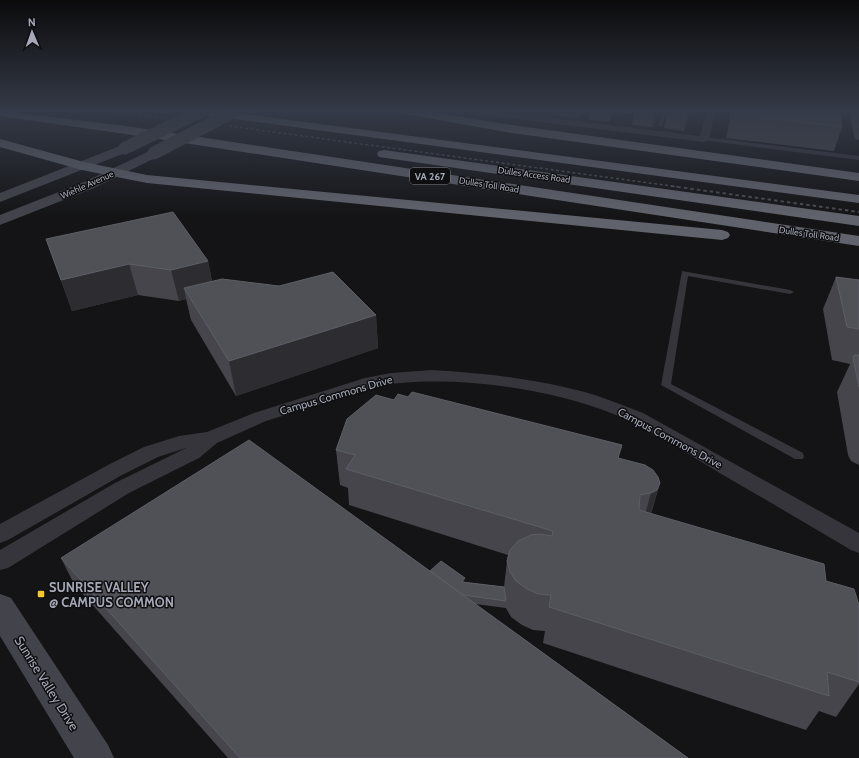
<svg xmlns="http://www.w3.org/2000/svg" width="859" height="758" viewBox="0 0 859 758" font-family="Cabin,sans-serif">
<rect width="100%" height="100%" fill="#141416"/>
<path fill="#1e2620" d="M493,111H559L553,118Z"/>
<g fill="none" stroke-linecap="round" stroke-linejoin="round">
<g fill="#35353b" fill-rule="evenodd">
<path d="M591,111H595L591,119H587Z"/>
<path d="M663,111H667L662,126L660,127L658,126Z"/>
<path d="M704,137L859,156V160L702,140L701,139Z"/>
<path d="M682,271L790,290L794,292L790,294L688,276L671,384L803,453L804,456L803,459H795L661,385Z"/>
</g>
<g fill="#35353b" fill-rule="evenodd">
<path d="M471,111H494L700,136L707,111H715L709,139L704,142L475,114Z"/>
<path d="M432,370C478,373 523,377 568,388C594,393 619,404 643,413L859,533V553L851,550C807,524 763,498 718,472C690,455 661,437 632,422C565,389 447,372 374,387L266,421L217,443L199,458L129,493L8,568L0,570V550L115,483L186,448L158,457L122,475L8,540L0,543V524L108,465L144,447L179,436L207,432L254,413L365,378L391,373Z"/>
</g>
<g fill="#43444b" fill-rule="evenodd">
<path d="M125,144L130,145L131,148L130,151L0,202V193Z"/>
<path d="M154,149L159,150L161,153L159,156L94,188L0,225V215L84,182Z"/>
<path d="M0,594L11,598L108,745L114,758H74L0,636Z"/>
</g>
<g fill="#61636c" fill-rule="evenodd">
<path d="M0,111L119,125L859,236V246L119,133L0,116Z"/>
<path d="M193,111H221L859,195V203L198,114L194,113Z"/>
<path d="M400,111H424L512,125L859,173V181L512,133L406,114L402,113Z"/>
<path d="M0,139L84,162L147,175L722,230L728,232L730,235L728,238L722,240L147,183L82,170L0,147Z"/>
<path d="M384,150L859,216V226L379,157L377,154L379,151Z"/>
</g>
<g stroke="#4a4b52" stroke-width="1.5" stroke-dasharray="3 2.5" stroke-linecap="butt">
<path d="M106,111L169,119"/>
<path d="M159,111L177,113"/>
<path d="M229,126L679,187"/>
</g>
<path stroke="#4a4b52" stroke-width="2" stroke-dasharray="3.5 3" stroke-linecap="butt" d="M671,186L859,212"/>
<g stroke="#43444b" stroke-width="13">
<path d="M125,148L202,111"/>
<path d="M154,153L235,111"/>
</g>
</g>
<g fill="#45454b">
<path d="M560,111H584L578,118L559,116Z"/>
<path d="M592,111H658L656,118L652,127L632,125L634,114L614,112V113L609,122L590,120Z"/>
<path d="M668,111H690L684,131L664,128Z"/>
<path d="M731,111H839L842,127L834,151L726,138L730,119H729Z"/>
<path d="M849,111H859V140L855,139L850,117L851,116H850Z"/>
<path d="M46,239L208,261L212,281L376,315L378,348L236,396L191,320L186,299L179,301L138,295L72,311Z"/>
<path d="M836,277L859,280V465L851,461L848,455L837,392L850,364L832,360L823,309Z"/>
<path d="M336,450L619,458L660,483L651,514L826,581L859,605V684L836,717L819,711L806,730L543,643L545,631L533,630L522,625L511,617L506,608L475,604L688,758H228L74,584L61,558L430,571L465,582L504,587L507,561L508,555L349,505L348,488L340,485Z"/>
</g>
<g fill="#2d2d31">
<path d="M579,111H584L578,118Z"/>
<path d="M611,111H614V113L609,122Z"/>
<path d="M655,111H658L656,118L652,127Z"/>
<path d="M688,111H690L684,131L687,114Z"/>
<path d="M208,261L214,292L184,288L186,299L179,301L171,270Z"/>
<path d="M129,264L138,295L72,311L61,280Z"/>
<path d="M376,315L378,348L236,396L229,361Z"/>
<path d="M660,483L649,519L641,529L651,493Z"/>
</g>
<g fill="#505057" stroke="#5d5e66">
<path d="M667,111H688L687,114Z"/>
<path d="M733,111H839L842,127L732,114Z"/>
<path d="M173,212L208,261L171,270L129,264L61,280L46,239Z"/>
<path d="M333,272L376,315L229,361L184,288L222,279L279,286Z"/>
<path d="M836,277L859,280V329L847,327Z"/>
<path d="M854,355H859V387L853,358Z"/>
<path d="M412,392L622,445L618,458L645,465L653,470L658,477L660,483L657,490L651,493L640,495L639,510L824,564L826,581L854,589L859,605V682L827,672L829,696L549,607L551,595L538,594L527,589L516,581L510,572L507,561L510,550L518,541L531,535L540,534L552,536L553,531L346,469L355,455L336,450L347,419L376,395L394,400L398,394L408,397Z"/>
<path d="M249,440L688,758H240L61,558Z"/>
<path d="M441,561L465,578L462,582L504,587L506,601L463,595L430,571Z"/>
</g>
<linearGradient id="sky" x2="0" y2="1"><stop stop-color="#0b0b0c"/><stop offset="0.51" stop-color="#343a47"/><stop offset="1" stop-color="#343a47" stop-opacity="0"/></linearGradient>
<rect width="859" height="217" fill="url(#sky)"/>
<rect fill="#f7c82b" stroke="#0f0f11" stroke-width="1.5" x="37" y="590" width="8" height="8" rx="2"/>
<g text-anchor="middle" stroke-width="3" stroke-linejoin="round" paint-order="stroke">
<g font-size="9" fill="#a5a9b7" stroke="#0f0f11">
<text transform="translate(534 175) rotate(8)" y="3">Dulles Access Road</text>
<text transform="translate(87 185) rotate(-24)" y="3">Wiehle Avenue</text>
<text transform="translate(489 185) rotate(9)" y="3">Dulles Toll Road</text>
<text transform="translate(809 234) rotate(8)" y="3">Dulles Toll Road</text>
</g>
<rect fill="#0f0f11" stroke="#787b85" stroke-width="1" x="410" y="168" width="40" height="16" rx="3"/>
<g font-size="10" font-weight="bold" fill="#a5a9b7">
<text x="430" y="180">VA 267</text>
</g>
<g font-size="11" fill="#a5a9b7" stroke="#0f0f11">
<text transform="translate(336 395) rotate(-16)" y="4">Campus Commons Drive</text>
<text transform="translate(670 438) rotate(28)" y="4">Campus Commons Drive</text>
</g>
<g font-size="13" font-weight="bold" fill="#a5a9b7" stroke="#0f0f11" text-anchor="start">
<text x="49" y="592">SUNRISE VALLEY<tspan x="49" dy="15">@ CAMPUS COMMON</tspan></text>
</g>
<g font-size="13" fill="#a5a9b7" stroke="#0f0f11">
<text transform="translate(47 683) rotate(58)" y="5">Sunrise Valley Drive</text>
</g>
</g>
<g transform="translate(32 32) rotate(358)" stroke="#0f0f11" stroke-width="3" paint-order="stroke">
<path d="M0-3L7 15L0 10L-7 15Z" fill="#a5a9b7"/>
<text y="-6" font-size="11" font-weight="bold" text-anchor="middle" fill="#a5a9b7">N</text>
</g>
</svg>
